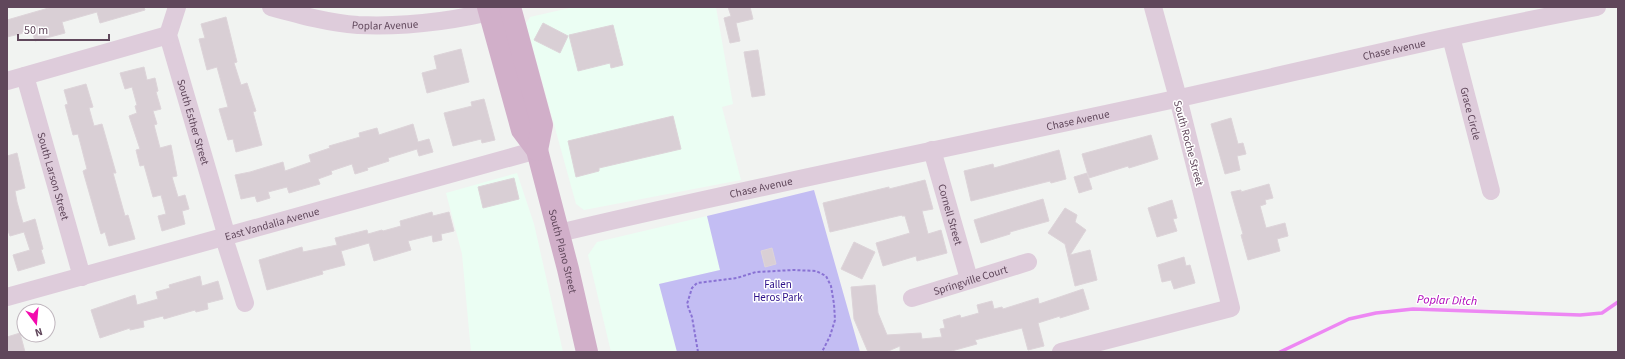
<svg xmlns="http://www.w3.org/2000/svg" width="1625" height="359" viewBox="0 0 1625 359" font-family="'Source Sans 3',sans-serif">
<rect width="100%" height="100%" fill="#f1f3f1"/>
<g fill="#ebfef3">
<path d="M574,7H716L733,104L722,107L741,180L584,210L576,204L526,23L530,17Z"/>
<path d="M517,173L534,224L563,352H471L462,254L446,193Z"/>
<path d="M707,216L720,270L659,284L677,352H611L588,255L597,242Z"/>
</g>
<path fill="#c3bdf3" d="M814,190L860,352H677L659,284L720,270L707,216Z"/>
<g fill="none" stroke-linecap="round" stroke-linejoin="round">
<path stroke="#ed87f3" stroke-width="3.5" d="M1280,352L1349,319L1376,313L1413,309L1580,315L1602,313L1618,302"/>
</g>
<g fill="#d9cfd5" stroke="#ddd4d9">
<path d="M52,7H144L145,10L100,23L97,12L62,22L65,33L35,41L32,31L7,37V20Z"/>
<path d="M728,7H750L753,19L736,23L740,41L730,43L724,18L731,16Z"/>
<path d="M226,17L237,62L234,63L241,85L247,83L256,111L253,112L262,145L236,152L233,139L228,140L219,109L228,107L217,67L207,70L199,39L205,38L201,24Z"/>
<path d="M543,23L568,36L560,53L534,40Z"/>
<path d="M613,25L623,65L611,68L610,63L578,71L569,35Z"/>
<path d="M461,49L469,82L427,93L422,73L437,69L434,56Z"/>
<path d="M758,50L765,95L752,97L744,52Z"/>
<path d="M144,67L147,80L155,78L158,91L156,92L161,109L153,111L157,124L154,125L160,148L171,145L177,176L172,177L178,197L185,195L189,209L182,211L185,224L162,231L158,216L166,214L161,195L153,197L144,165L140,166L136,150L140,149L129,116L137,113L135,106L137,105L132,87L125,89L120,73Z"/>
<path d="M86,84L93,107L89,108L94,126L102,124L116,173H113L125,216L128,215L135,239L109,246L105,232L101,234L83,171L87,169L78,134L73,135L65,105L68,104L64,90Z"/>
<path d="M484,99L495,140L482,143L481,139L453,146L444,113L472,106L471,102Z"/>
<path d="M673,116L681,149L599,168V171L576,177L568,141Z"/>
<path d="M1231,118L1238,144L1243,143L1246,154L1237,156L1240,170L1225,174L1211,124Z"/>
<path d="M413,124L418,142L429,139L433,152L419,156L417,149L388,158L389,161L367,168L368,170L355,174L352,164L331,171L332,174L318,179L320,184L289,193L287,187L268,192L270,198L257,202L255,196L241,199L235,175L250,172L283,162L285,171L311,162L309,155L330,148L329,146L360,137L359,133L377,128L379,135Z"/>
<path d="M1151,135L1158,159L1129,168L1128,166L1089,178L1082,154Z"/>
<path d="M1059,150L1066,179L1051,183L1050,181L971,201L964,171L993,164L994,168Z"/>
<path d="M17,153L25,188L15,191L17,202L23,223L35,219L43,249L41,250L45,263L18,271L13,255L30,250L24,232L10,236L7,228V156Z"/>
<path d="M1087,173L1092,189L1079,193L1074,177Z"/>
<path d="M514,178L519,199L483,208L478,187Z"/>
<path d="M925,180L933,209L922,211L928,234L941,230L947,253L917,261L916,256L883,266L876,243L910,233L905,216H902V215L830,232L823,203L889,187V189Z"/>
<path d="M1269,184L1273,198L1265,200L1266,204L1260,206L1266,228L1285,223L1288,236L1277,239L1280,251L1248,260L1241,235L1243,234L1231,192L1241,190V192Z"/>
<path d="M1043,199L1049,221L1010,232V234L981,243L974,220Z"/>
<path d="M1172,200L1177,218L1173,219L1177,231L1157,237L1148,208Z"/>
<path d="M1065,208L1077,215L1075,222L1086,230L1070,255L1090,250L1097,280L1075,286L1065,244L1048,233Z"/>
<path d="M432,212L433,216L449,212L454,231L441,234L442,240L433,242L432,235L408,241L411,250L374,261L369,243L341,251L345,265L322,271L323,274L267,290L259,260L302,247L303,252L337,245L335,238L367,230L368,234L382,230L383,231L401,226L400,221Z"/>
<path d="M854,242L875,252L862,279L841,269Z"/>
<path d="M772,248L776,264L765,267L761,251Z"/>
<path d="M1184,257L1186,266L1190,265L1195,283L1174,289L1171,280L1162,282L1158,265Z"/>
<path d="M200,276L202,286L218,281L223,299L207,303L208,309L196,312L195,310L164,319L163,316L143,321L144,327L130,330V328L100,338L91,310L135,295L137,305L158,299L156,292L170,288L169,285Z"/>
<path d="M875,285L878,313L887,335L921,333L922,339L942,337L940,329L945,328L943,320L960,315L961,318L979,313L977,305L992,301L994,309L1002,307L1003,309L1038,298L1039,304L1083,289L1089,309L1060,318V316L1038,323L1044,346L1028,350L1022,328L975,340L977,344L948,352H900V346L886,352H868L854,319L851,287Z"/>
<path d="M20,333L25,352H7V337Z"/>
</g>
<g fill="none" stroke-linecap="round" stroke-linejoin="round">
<path stroke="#8972d4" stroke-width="2" stroke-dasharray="3 2" stroke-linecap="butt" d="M698,352L692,317L687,304L692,288L697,283L737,278L756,272L794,270L816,271L826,276L831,286L834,304L835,320L830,336L822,352"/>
<g stroke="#deccdb" stroke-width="18">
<path id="s1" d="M177,7L168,35L227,237"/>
<path id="s2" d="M271,7C300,15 329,23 358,25C406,27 455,21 501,9"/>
<path id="s3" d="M1451,37L1491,191"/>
<path id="s4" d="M25,76L82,277"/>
<path d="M7,81L168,35"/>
<path id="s5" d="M932,150L969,279"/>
<path id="s6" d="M559,233C765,184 973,143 1180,98C1319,67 1457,33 1597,7"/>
<path d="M224,238L245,303"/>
<path id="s7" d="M7,297L537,150"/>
<path id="s8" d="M912,298L1028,262"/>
<path d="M1061,352L1231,308L1178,98L1153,7"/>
</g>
<g stroke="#d1afc9" stroke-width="22">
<path id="s9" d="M488,7L522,130L537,150L568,269L587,352"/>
<path d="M510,7L542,125L537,150"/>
</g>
</g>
<g text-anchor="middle" stroke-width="3" stroke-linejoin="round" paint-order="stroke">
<g font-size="11" fill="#60475b" stroke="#fff">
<text dy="4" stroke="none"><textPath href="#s2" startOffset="116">Poplar Avenue</textPath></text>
<text dy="4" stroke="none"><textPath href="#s6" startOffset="855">Chase Avenue</textPath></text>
<text dy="4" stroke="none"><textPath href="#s3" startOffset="79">Grace Circle</textPath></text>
<text dy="4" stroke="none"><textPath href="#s6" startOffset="531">Chase Avenue</textPath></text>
<text dy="4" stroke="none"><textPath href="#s1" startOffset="120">South Esther Street</textPath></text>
<text transform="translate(1189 143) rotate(75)" y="4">South Roche Street</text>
<text dy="4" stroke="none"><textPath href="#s4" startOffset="104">South Larson Street</textPath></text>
<text dy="4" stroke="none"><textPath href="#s6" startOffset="207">Chase Avenue</textPath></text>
<text dy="4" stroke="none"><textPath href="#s5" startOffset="67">Cornell Street</textPath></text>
<text dy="4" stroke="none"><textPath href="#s7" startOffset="275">East Vandalia Avenue</textPath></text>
<text dy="4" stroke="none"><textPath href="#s9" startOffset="257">South Plano Street</textPath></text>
<text dy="4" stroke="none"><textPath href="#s8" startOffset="61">Springville Court</textPath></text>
</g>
<g font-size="11" fill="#2c1089" stroke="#fff">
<text x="778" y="288">Fallen<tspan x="778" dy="13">Heros Park</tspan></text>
</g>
<g font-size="12" font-style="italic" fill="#ae01b9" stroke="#fff">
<text transform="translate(1447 300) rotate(2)" y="4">Poplar Ditch</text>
</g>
</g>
<rect width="1625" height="359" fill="none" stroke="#60475b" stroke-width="16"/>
<g transform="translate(36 323) rotate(164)"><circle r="19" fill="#ffffff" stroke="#bfb5bd"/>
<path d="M0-3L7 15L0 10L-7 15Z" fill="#f30bae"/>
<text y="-6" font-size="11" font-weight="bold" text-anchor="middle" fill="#60475b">N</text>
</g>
<path d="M18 34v6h91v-6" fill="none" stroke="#60475b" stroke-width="2"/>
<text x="24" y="34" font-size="12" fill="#60475b" stroke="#ffffff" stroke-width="3" paint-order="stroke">50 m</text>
</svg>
